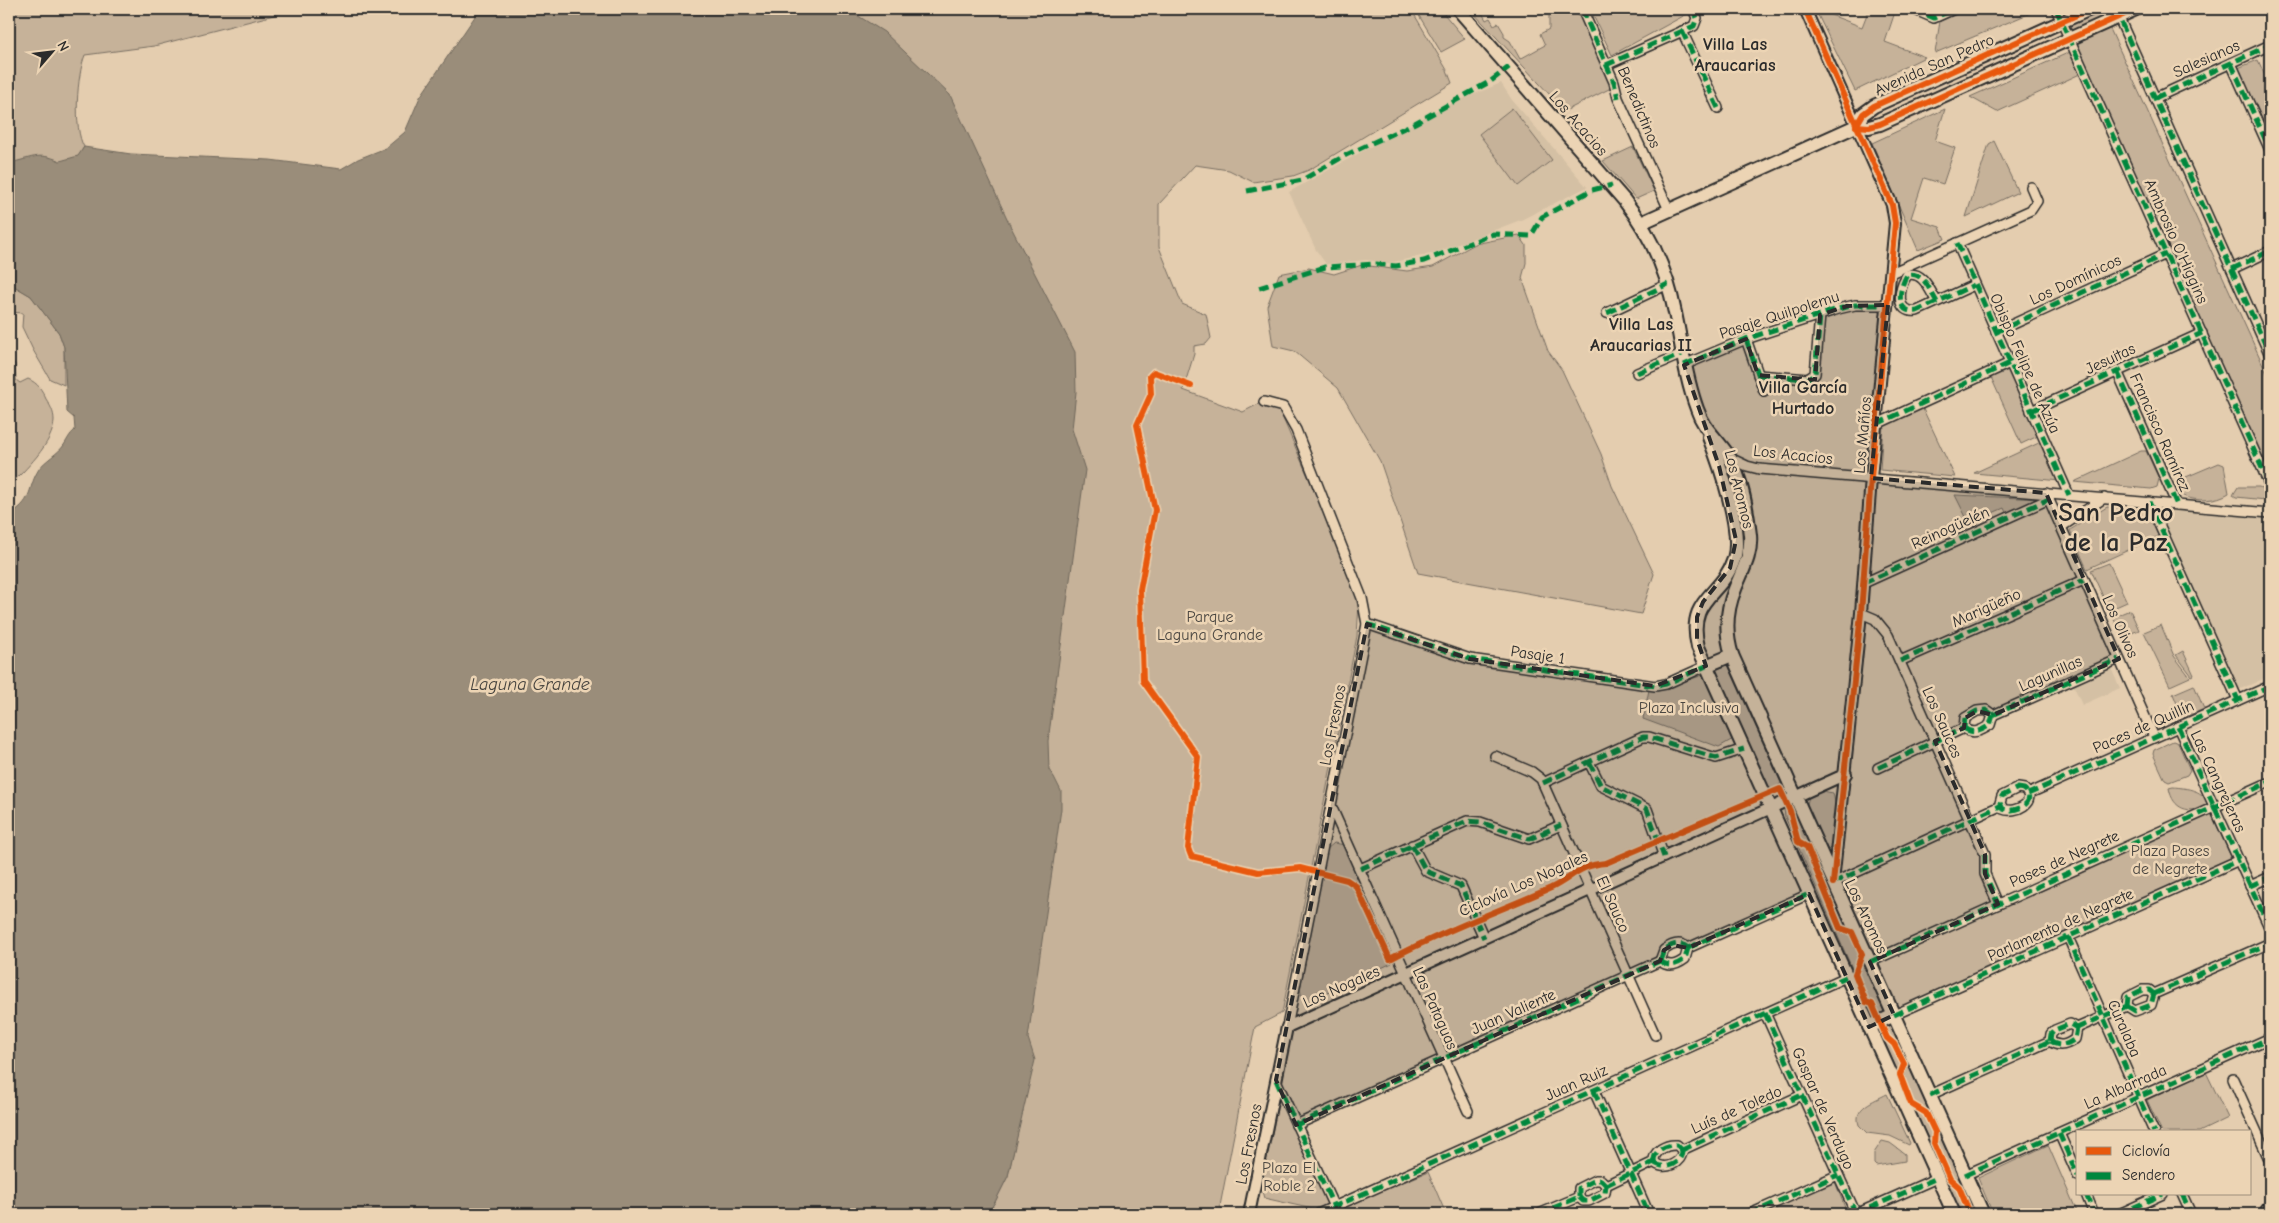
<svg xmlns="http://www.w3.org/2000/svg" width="2279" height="1223" viewBox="0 0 2279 1223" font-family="'Comic Neue',sans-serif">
<rect width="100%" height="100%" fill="#e4cdaf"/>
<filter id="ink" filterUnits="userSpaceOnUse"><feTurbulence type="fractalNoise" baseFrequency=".02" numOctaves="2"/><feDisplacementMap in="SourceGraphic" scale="10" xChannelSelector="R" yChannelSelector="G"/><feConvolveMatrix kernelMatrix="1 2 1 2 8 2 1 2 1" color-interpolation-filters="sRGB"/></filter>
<g filter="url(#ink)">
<g fill="#d4c0a4">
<path d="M1501,83L1512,100L1587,187L1523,219L1435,253L1389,263L1367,260L1326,264L1316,250L1289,192L1437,110Z"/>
<path d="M2157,509L2270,518V676L2238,690Z"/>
<path d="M2110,666L2120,688L2082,705L2073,684Z"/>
</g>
<g fill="#c6b299" stroke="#786e62">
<path d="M9,9H292L274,15L154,46L85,55C77,75 73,128 84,147L82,150L328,177L387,151L525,9H1411L1447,70L1452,83L1309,170L1293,176L1253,182L1229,170L1195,165L1159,204V247L1182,304L1206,314L1211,338L1206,344L1194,346V354L1183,390L1243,412L1268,399L1275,400L1353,581L1359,603L1357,636L1282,1013L1255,1027L1220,1206L1225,1214H987L995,1202L1008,1176L1029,1081L9,1214L80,436L79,343L9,272Z"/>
<path d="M1415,9H1440L1465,39L1441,52Z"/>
<path d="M1470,9H1480L1486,20L1490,18L1494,25L1498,23L1504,33V37L1510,41L1520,59L1545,45L1540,34L1549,29V14L1542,9H1577L1613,87L1565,111Z"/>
<path d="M1590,9H1685L1687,14L1612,55Z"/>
<path d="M1815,9H1823V12L1862,27L1869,9H1896L1885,42L1925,57L1855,91Z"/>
<path d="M1968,9H2040L1935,53L1940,21Z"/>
<path d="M2059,9H2101L2270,380V476Z"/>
<path d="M2070,52L2080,74L1997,112L1970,97Z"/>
<path d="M2258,60L2270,87V139L2238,68Z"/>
<path d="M1512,108L1552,160L1518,186L1479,134Z"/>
<path d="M1945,109L1935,141L1955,148L1943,184L1924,178L1911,218L1940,227L1945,239L1918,250L1872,143Z"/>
<path d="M1994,141L2018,192L1966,217L1989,144Z"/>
<path d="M1633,147L1654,191L1636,199L1603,161Z"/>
<path d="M1519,235L1526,245V263L1522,278L1548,351L1562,370L1601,454L1612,486L1654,574L1641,614L1418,573L1380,461L1338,388L1294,351L1273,346L1267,306L1279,274L1309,268L1334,274L1362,265L1407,271L1433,267L1475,244Z"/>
<path d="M9,283L31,296L59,333L64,347V385L50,379L33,350L22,327L23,313L9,312Z"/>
<path d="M9,356L15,364L16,380L20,383L28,379C38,383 42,390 46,399C50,405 54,412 54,420C54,443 24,471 9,486Z"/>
<path d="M2008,368L2038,436L2021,444L1990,375Z"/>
<path d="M1922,407L1955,477L1880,470L1883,425Z"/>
<path d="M2041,442L2060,481L1974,473Z"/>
<path d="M2141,451H2146L2159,479L2157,487L2151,489L2074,482Z"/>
<path d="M2219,463L2224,465L2229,493C2217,501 2196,502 2183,496L2177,483L2179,480Z"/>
<path d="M2238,487H2259L2264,489L2269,498L2266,500L2236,497L2233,495Z"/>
<path d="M1955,495L2042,499L2007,515L2004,508L1969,523Z"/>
<path d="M2107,507L2147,509L2159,536L2087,569L2070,530Z"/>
<path d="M2109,563L2127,602L2109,610L2091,570Z"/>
<path d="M2130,610L2139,630L2122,637L2113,617Z"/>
<path d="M2161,625L2174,656L2190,677L2170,686L2144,632Z"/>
<path d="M2183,651L2194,675L2192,676L2176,655Z"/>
<path d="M1728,665L1781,783L1768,794L1715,670Z"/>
<path d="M1703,675L1733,739L1719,747L1643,719L1649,690L1665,688Z"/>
<path d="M2194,685L2204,709L2183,718L2173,694Z"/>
<path d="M2179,717L2181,721L2159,730L2158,726Z"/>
<path d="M2173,741L2178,743L2190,770L2187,775L2169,782L2165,780L2153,754L2154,750Z"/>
<path d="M2173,787C2186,788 2207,790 2207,806C2189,814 2173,810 2169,788Z"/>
<path d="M1822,791L1833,793L1836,807L1832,846L1828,850L1806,807L1809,797Z"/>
<path d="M1791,806L1801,824L1975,1214H1961L1785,817L1784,810Z"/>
<path d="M2211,813L2232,859L1895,1010L1875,965Z"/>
<path d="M1334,843L1345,845L1395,958L1392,963L1308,1002L1302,997L1300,989L1327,849Z"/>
<path d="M2206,1072L2228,1118L2199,1132H2162L2147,1100Z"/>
<path d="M1280,1094L1333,1211L1428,1172L1446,1214H1335L1264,1198L1261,1188Z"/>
<path d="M1887,1094L1910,1143L1909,1145L1890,1136L1867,1133L1859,1125C1853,1107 1874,1101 1887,1094Z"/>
<path d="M1882,1141L1890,1143L1905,1154V1161L1876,1166L1874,1164V1153Z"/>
<path d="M2048,1145L2078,1214H1993L1978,1178Z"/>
<path d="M1834,1179L1847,1213L1757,1214Z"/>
</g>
<path fill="#9a8d7a" stroke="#6e665a" d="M480,9H847L884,32L950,95L1011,227L1075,352L1076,392L1072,429L1085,470L1048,741L1049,770L1054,777L1061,791V809L1028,1038L1035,1060L1008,1176L995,1202L987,1214H9V533L12,528V513C34,499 27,488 39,469C44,461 59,453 64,445C68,439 69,435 75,430L74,418L67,412L64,347L59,333L31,296L9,283V163C31,159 38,151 60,161L78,156L84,147L131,154L270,160L341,169L358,159L386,148L405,132L420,97Z"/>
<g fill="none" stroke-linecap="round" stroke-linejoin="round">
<defs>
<g id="minor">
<path d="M1582,9L1614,82L1618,98L1669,210"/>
<path d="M1913,9L1934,18L1954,9"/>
<path d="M2056,9L2270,486"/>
<path d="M2115,9L2270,355"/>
<path d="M1682,31L1718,108"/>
<path d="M2231,63L2270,150"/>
<path d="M1606,65L1694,26L1697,18L1693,9"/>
<path d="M2155,98L2270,45"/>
<path d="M1957,243L2069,495"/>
<path d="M2232,269L2270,251"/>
<path d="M1891,273L2031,210L2037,201L2031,187"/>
<path d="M1937,302C1930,291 1923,270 1907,275C1899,288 1894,314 1917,311L1974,285"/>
<path d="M1607,313L1668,284"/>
<path d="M1996,332L2166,254"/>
<path d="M1746,339L1764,391"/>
<path d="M1684,365L1746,339L1838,309L1855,305H1888"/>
<path d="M2117,371L2177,505"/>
<path d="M1637,373L1682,354"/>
<path d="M1758,375L1808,379L1815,374L1820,315"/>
<path d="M1264,402L1283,407L1296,430L1362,598L1367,624L1287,1027"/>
<path d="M2031,411L2202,333"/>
<path d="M1877,424L2010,363"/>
<path d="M1730,458L1747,466L1759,469L2270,513"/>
<path d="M2046,493L2154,737"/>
<path d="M2149,502L2238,700"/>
<path d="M2061,527L2104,498"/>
<path d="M1864,583L2049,499"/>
<path d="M1861,613L1875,619L1888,635L1985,854V874L1998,904"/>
<path d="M1367,624L1470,659L1655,686L1666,684L1706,666"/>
<path d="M1900,661L2084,580"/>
<path d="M1993,715L2119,659"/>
<path d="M2178,727L2270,929"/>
<path d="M1964,728L1965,718L1977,711L1986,710L1993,715"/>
<path d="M1964,728C1973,735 1981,731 1990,725L1993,715"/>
<path d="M1495,756L1532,772L1541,779L1655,1035"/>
<path d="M1589,762L1601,786L1647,809L1664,857"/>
<path d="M1878,768L1964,728"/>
<path d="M1543,783L1643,737H1649L1716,758L1744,749"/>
<path d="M2018,788L2024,789C2039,802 2015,814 2003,809L2000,803L2002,796Z"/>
<path d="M2028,794L2270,686"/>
<path d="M1331,806L1468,1111"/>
<path d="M1412,845L1426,871L1461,886L1484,938"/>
<path d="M1360,869L1467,821L1480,822L1529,839L1561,825"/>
<path d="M1833,883L2000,806"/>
<path d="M2250,886L2270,877"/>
<path d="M2068,937L2154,1132"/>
<path d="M1688,948L1809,894"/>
<path d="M1660,961C1669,968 1677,965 1685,959L1688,948"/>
<path d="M1660,961L1664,950C1672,944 1680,941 1688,948"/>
<path d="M1870,962L2270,782"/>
<path d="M2154,994L2270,943"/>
<path d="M2127,1006L2135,1011L2151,1005L2154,994"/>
<path d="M2127,1006L2128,997L2142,990H2149L2154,994"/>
<path d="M1765,1013L1856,1214"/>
<path d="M1894,1015L2239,860"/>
<path d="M2077,1028L2127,1006"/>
<path d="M2050,1041L2051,1034L2055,1030L2070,1024L2077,1028"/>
<path d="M2050,1041C2059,1048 2067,1045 2075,1039L2077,1028"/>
<path d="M2233,1079L2270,1161"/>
<path d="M1276,1080L1334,1207"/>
<path d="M1594,1091L1649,1214"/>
<path d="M1930,1095L2050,1041"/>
<path d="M1296,1125L1660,961"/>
<path d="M2059,1133L2078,1176"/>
<path d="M1682,1150L1802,1095"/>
<path d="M1654,1162C1653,1151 1666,1144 1677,1145L1682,1150"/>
<path d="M1654,1162C1664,1172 1683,1163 1682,1150"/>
<path d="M1965,1175L2270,1038"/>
<path d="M1606,1185L1654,1162"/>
<path d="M2086,1194L2094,1214"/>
<path d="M2182,1194L2191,1214"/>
<path d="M1579,1197V1188L1595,1180H1601L1606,1185"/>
<path d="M1579,1197L1583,1201H1589L1605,1193L1606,1185"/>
<path d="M1318,1214L1846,977"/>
<path d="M1539,1214L1579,1197"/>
<path d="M1750,1214L1838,1175"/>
<path d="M1856,1214L1937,1178"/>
<path d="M2119,1214L2163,1194"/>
</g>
<g id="tertiary">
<path d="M1805,9L1892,205L1895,223L1871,478L1861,613L1833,882"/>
<path d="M1249,1214L1287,1027L1846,774"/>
</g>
<g id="secondary">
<path d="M1458,9L1624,200C1650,233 1667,271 1675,313C1682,345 1685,377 1697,409C1704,430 1716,437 1728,455C1742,478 1747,509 1750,535C1752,555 1742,571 1735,589C1726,611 1725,633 1732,655L1983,1214"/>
<path d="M1856,126L1863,114L1874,106L2090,9"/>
<path d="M1641,223L1856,126L1869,127L1880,124L2136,9"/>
<path d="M1709,437C1720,465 1743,531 1734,559C1722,597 1686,597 1698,647L1954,1214"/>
<path d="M1706,666L1732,655"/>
<path d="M1869,1027L1894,1015"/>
<path d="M2265,1214L2270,1207"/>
</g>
</defs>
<use href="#minor" stroke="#2b2b2b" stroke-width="12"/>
<use href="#tertiary" stroke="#2b2b2b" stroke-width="14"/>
<use href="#secondary" stroke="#2b2b2b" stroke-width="16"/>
<use href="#minor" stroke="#ecd4b4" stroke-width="9"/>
<use href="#tertiary" stroke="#ecd4b4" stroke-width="10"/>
<use href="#secondary" stroke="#ecd4b4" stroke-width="12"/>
<g stroke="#00873e" stroke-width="5" stroke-dasharray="10 5" stroke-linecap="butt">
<path d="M1582,9L1614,82L1618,98"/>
<path d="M1913,9L1934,18L1954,9"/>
<path d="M2056,9L2270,486"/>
<path d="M2115,9L2270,355"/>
<path d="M1682,31L1718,108"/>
<path d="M2231,63L2270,150"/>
<path d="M1606,65L1694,26L1697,18L1693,9"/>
<path d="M2155,98L2270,45"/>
<path d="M1247,191L1302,180L1346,155L1415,123L1491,81L1509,67"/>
<path d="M1957,243L2069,495"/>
<path d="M2232,269L2270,251"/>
<path d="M1259,288L1325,267L1376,264L1396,266L1424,261L1493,234L1531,236L1542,217L1592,190L1612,185"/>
<path d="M1937,302C1930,291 1923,270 1907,275C1899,288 1894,314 1917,311L1974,285"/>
<path d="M1607,313L1668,284"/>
<path d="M1996,332L2166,254"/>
<path d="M1746,339L1764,391"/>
<path d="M1684,365L1746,339L1838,309L1855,305H1888"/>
<path d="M2117,371L2177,505"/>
<path d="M1637,373L1682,354"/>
<path d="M1758,375L1808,379L1815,374L1820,315"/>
<path d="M2031,411L2202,333"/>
<path d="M1877,424L2010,363"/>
<path d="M2149,502L2238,700"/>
<path d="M1864,583L2049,499"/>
<path d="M1367,624L1470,659L1655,686L1666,684L1706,666"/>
<path d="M1900,661L2084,580"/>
<path d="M1993,715L2119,659"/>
<path d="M2178,727L2270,929"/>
<path d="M1964,728L1965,718L1977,711L1986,710L1993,715"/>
<path d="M1964,728C1973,735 1981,731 1990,725L1993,715"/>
<path d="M1589,762L1601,786L1647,809L1664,857"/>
<path d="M1878,768L1964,728"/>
<path d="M1543,783L1643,737H1649L1716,758L1744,749"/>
<path d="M2018,788L2024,789C2039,802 2015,814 2003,809L2000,803L2002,796Z"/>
<path d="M2028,794L2270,686"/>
<path d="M1412,845L1426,871L1461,886L1484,938"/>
<path d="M1985,854V874L1998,904"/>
<path d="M1360,869L1467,821L1480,822L1529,839L1561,825"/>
<path d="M1833,883L2000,806"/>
<path d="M2250,886L2270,877"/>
<path d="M2068,937L2154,1132"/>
<path d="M1688,948L1809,894"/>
<path d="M1660,961C1669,968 1677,965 1685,959L1688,948"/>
<path d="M1660,961L1664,950C1672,944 1680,941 1688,948"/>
<path d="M1870,962L2270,782"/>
<path d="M2154,994L2270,943"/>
<path d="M2127,1006L2135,1011L2151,1005L2154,994"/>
<path d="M2127,1006L2128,997L2142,990H2149L2154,994"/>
<path d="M1765,1013L1856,1214"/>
<path d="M1894,1015L2239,860"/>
<path d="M2077,1028L2127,1006"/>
<path d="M2050,1041L2051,1034L2055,1030L2070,1024L2077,1028"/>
<path d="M2050,1041C2059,1048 2067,1045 2075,1039L2077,1028"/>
<path d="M1276,1080L1334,1207"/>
<path d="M1594,1091L1649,1214"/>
<path d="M1930,1095L2050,1041"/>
<path d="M1296,1125L1660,961"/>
<path d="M2059,1133L2078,1176"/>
<path d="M1682,1150L1802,1095"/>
<path d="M1654,1162C1653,1151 1666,1144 1677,1145L1682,1150"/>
<path d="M1654,1162C1664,1172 1683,1163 1682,1150"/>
<path d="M1965,1175L2270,1038"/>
<path d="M1606,1185L1654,1162"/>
<path d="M2086,1194L2094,1214"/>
<path d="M2182,1194L2191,1214"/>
<path d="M1579,1197V1188L1595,1180H1601L1606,1185"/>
<path d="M1579,1197L1583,1201H1589L1605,1193L1606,1185"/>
<path d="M1318,1214L1846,977"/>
<path d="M1539,1214L1579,1197"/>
<path d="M1750,1214L1838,1175"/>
<path d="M1856,1214L1937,1178"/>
<path d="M2119,1214L2163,1194"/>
</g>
<defs>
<g id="cycleway">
<path d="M1805,9L1892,205L1895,223L1871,478L1861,613L1833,883"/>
<path d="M1856,126L1869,127L1880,124L2136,9"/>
<path d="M1856,126L1863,114L1874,106L2090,9"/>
<path d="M1191,386L1154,372L1150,376L1151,394L1137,425L1155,510L1140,590L1143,681L1198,757L1188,848L1191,856L1258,872L1300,868L1347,880L1356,886L1390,959C1442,931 1497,912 1551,888C1572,878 1579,865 1606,863L1780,789L1790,811L1798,842L1807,847L1840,928L1852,932L1862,954L1855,974L1866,1002L1872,1004L1887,1038L1894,1044L1904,1064L1900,1075L1911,1104L1926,1113L1935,1132L1934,1143L1950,1179L1959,1187L1970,1214"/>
</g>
</defs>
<use href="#cycleway" stroke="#ecd4b4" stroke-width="9"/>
<use href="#cycleway" stroke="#e8590c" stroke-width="6"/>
</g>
</g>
<path fill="#2b2b2b" fill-opacity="0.2" stroke="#2b2b2b" stroke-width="4" stroke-dasharray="10 6" stroke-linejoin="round" d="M1888,305L1871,478L2046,493L2119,659L1993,715L1977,711L1965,718L1964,728L1935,741L1985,854V874L1998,904L1870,962L1894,1015L1869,1027L1809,894L1688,948L1673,945L1664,950L1660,961L1296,1125L1276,1080L1367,624L1470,659L1655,686L1706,666L1697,639V617L1703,602L1730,568L1736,540L1719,466L1684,365L1746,339L1758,375L1815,380L1820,315L1847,306Z"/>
<g text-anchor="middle" stroke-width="5" stroke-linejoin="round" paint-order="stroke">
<g font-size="16" fill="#2b2b2b" stroke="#ecd4b4">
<text transform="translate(2206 58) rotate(-24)" y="6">Salesianos</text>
<text transform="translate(1934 64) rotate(-24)" y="6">Avenida San Pedro</text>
<text transform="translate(1640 107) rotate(67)" y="6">Benedictinos</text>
<text transform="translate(1579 123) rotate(49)" y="6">Los Acacios</text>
<text transform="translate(2177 241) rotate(66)" y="6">Ambrosio O'Higgins</text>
<text transform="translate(2075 279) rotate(-25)" y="6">Los Domínicos</text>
<text transform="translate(1779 314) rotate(-18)" y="6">Pasaje Quilpolemu</text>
<text transform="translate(2110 358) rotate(-25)" y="6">Jesuitas</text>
<text transform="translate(2026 363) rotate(66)" y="6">Obispo Felipe de Azúa</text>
<text transform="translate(2161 432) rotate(66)" y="6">Francisco Ramírez</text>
<text transform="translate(1862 435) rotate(-85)" y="6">Los Mañíos</text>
<text transform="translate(1793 454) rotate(6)" y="6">Los Acacios</text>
<text transform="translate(1740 489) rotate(76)" y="6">Los Aromos</text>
<text transform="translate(1950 527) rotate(-24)" y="6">Reinogüelén</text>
<text transform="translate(1986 607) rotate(-24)" y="6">Marigüeño</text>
<text transform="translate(2121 626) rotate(66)" y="6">Los Olivos</text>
<text transform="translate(1538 654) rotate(8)" y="6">Pasaje 1</text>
<text transform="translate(2050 673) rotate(-24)" y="6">Lagunillas</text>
<text transform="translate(1943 722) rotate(66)" y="6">Los Sauces</text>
<text transform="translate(1332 725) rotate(-79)" y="6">Los Fresnos</text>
<text transform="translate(2143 726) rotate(-24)" y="6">Paces de Quillín</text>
<text transform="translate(2219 781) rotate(65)" y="6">Las Cangrejeras</text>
<text transform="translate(2064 858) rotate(-24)" y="6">Pases de Negrete</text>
<text transform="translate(1523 883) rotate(-24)" y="6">Ciclovía Los Nogales</text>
<text transform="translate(1614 904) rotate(66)" y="6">El Sauco</text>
<text transform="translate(1867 916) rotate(65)" y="6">Los Aromos</text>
<text transform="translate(2060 924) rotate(-24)" y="6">Parlamento de Negrete</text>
<text transform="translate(1341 986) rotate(-24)" y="6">Los Nogales</text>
<text transform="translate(1436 1008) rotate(66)" y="6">Las Pataguas</text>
<text transform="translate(1513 1011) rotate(-24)" y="6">Juan Valiente</text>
<text transform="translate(2125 1028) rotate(66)" y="6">Curalaba</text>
<text transform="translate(1576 1082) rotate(-24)" y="6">Juan Ruiz</text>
<text transform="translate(2125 1086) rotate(-24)" y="6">La Albarrada</text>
<text transform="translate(1824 1108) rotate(66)" y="6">Gaspar de Verdugo</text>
<text transform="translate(1736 1109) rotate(-24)" y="6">Luís de Toledo</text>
<text transform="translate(1248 1144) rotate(-79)" y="6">Los Fresnos</text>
</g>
<g font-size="16" fill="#4a4641" stroke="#ecd4b4">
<text x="1210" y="622">Parque<tspan x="1210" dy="18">Laguna Grande</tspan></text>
<text x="1689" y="713">Plaza Inclusiva</text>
<text x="2170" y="856">Plaza Pases<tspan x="2170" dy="18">de Negrete</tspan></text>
<text x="1289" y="1173">Plaza El<tspan x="1289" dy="18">Roble 2</tspan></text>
</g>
<g font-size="18" font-weight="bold" fill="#2b2b2b" stroke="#ecd4b4">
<text x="1735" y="50">Villa Las<tspan x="1735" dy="21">Araucarias</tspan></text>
<text x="1641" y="330">Villa Las<tspan x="1641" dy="21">Araucarias II</tspan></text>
<text x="1803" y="393">Villa García<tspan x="1803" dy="21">Hurtado</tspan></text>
</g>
<g font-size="18" font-style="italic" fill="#47443f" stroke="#ecd4b4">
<text x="530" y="690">Laguna Grande</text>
</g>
<g font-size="26" font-weight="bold" fill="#2b2b2b" stroke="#ecd4b4">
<text x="2116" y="521">San Pedro<tspan x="2116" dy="30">de la Paz</tspan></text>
</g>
</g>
<rect width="2279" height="1223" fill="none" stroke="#ecd4b4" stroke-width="30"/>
<rect x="15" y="15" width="2249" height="1193" fill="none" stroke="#2b2b2b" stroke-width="2" filter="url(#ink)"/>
<rect x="2076" y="1130" width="175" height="65" fill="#ecd4b4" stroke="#9f907d"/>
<rect x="2086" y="1147" width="25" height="8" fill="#e8590c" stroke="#9f907d"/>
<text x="2122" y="1156" font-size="15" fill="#2b2b2b">Ciclovía</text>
<rect x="2086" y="1172" width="25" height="8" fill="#00873e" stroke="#9f907d"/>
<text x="2122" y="1180" font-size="15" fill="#2b2b2b">Sendero</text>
<g transform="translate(52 52) rotate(62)" stroke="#ecd4b4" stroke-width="4" paint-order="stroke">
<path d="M0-4L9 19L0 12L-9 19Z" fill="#2b2b2b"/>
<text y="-8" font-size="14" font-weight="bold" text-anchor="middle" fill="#2b2b2b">N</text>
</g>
</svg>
